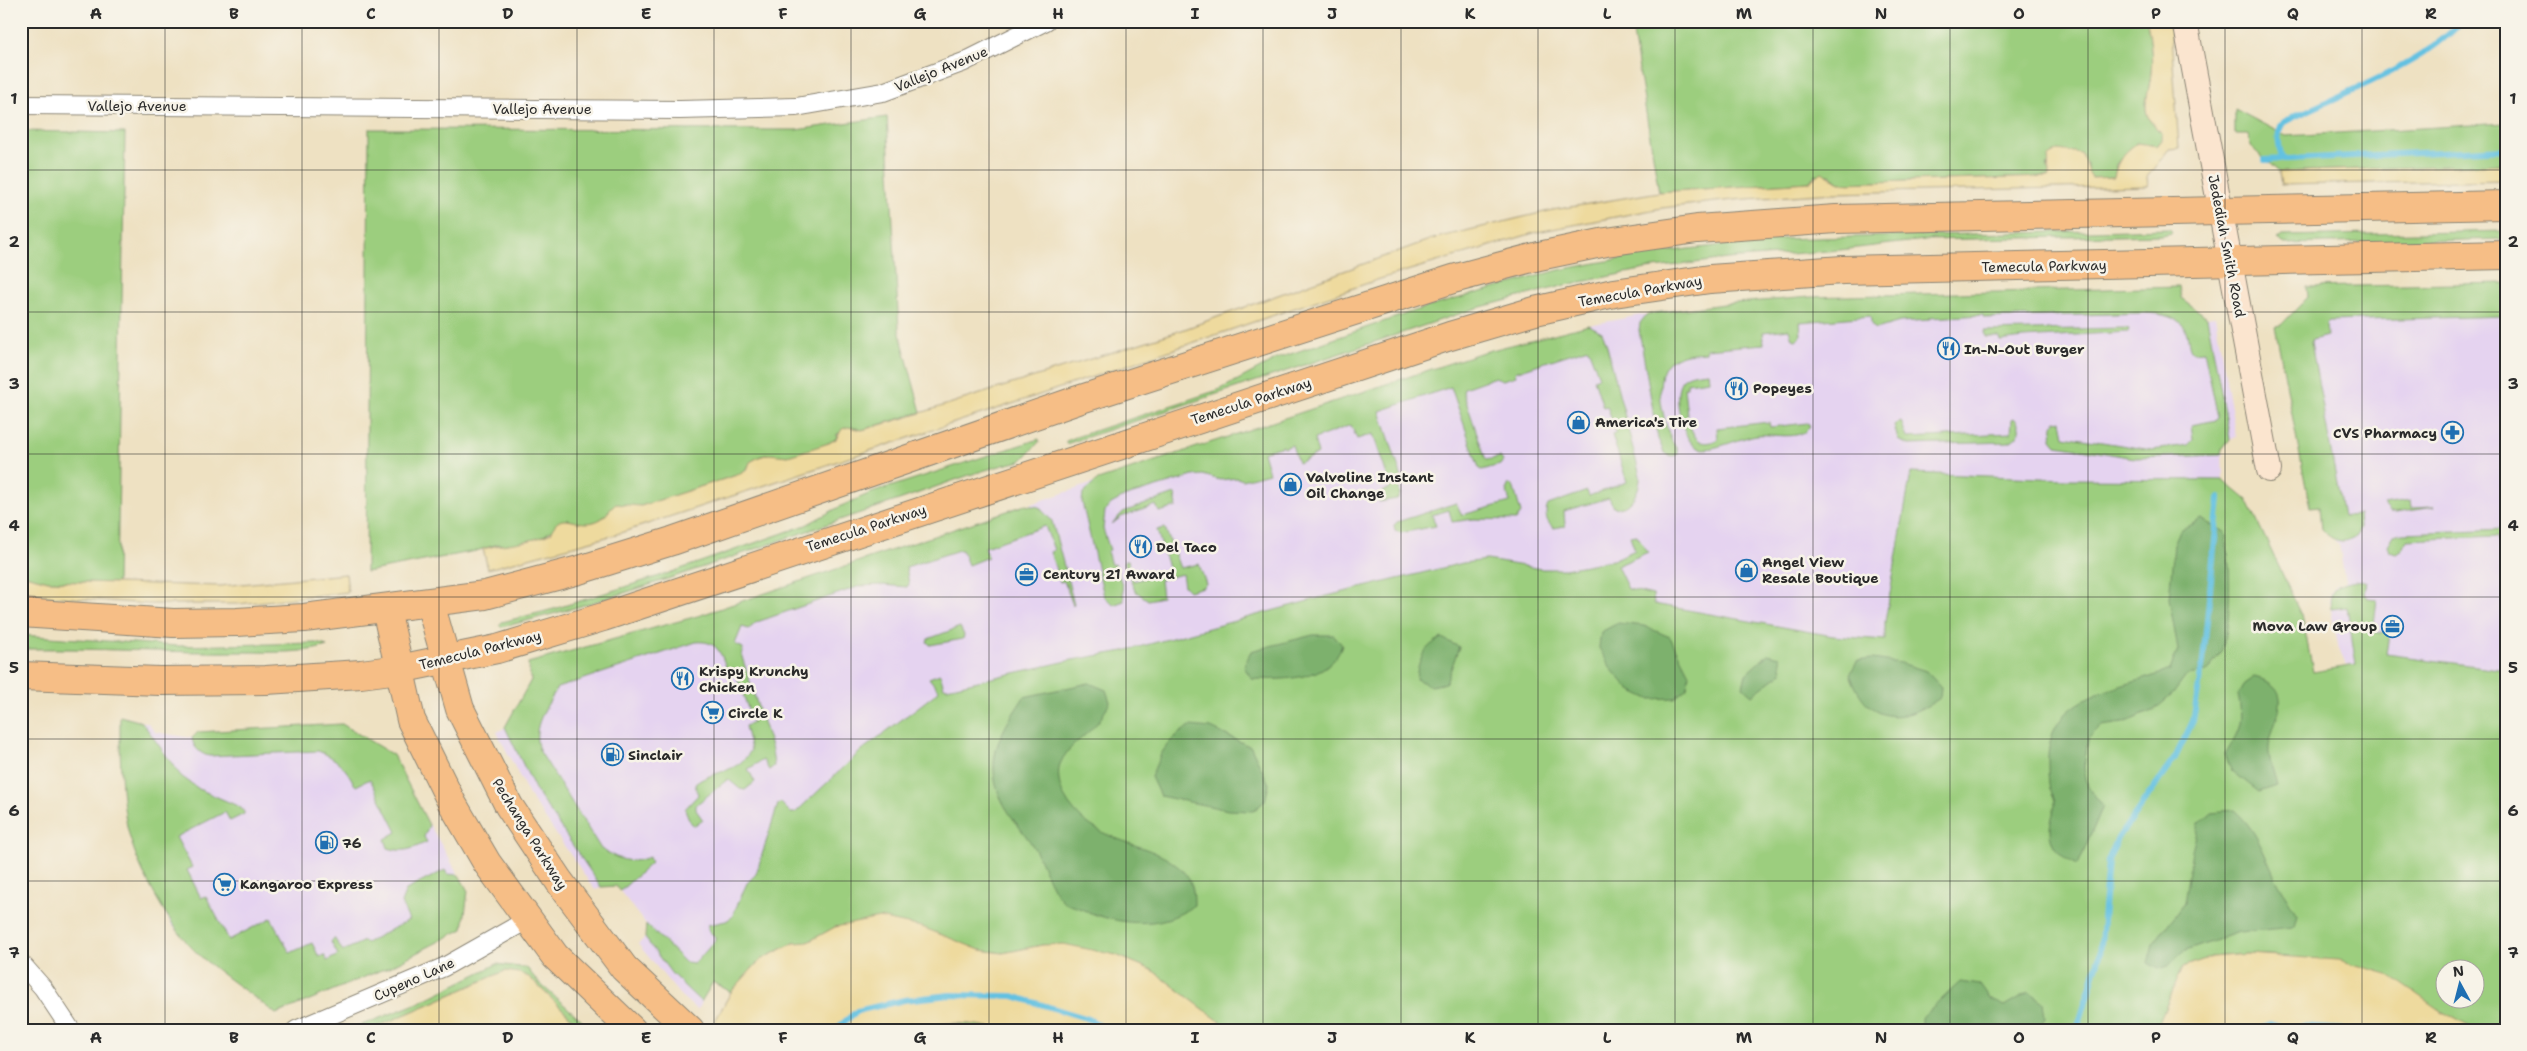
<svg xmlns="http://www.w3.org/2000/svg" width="2527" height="1051" viewBox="0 0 2527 1051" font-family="'Shantell Sans',sans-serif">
<rect width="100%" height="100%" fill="#f7f3e8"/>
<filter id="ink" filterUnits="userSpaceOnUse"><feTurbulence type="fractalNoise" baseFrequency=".02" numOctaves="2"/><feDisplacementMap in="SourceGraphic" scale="10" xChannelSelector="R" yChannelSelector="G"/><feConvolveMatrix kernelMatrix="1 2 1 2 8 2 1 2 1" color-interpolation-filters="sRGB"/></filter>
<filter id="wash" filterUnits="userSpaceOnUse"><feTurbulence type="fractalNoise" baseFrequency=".0096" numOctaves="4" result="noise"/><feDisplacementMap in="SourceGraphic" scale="20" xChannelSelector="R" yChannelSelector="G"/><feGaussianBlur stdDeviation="1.12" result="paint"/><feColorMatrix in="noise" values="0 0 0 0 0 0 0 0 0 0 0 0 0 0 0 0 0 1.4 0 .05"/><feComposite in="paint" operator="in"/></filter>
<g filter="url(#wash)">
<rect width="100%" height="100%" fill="#eee1c2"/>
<g fill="#e5d3f0">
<path d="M2179,287L2181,298L2207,317L2215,316L2236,437L2230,439L2222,449L2223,480L2066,479L1912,473L1885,641L1024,697L731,992L713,982L697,1010L680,995L638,944L645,938L646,924L616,886L601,887L595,890L529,795L497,732L506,727L531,680L528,663L701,615L1480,353L1589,325L1657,312L1724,304L1811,297Z"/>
<path d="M2506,312V684L2361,665H2346L2339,649L2329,601L2331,593L2336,586L2345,582L2339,544L2321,529L2308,335L2319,317Z"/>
<path d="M120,716L148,723L155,732L192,738L198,732L219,733L399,766L414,798L468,891L463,929L391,966L276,1014L197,952L171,924L153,891L127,827L120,755Z"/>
</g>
<g fill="#9cce7e" stroke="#647c54" fill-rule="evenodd">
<path d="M1631,21H2147C2150,38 2153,56 2151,73C2149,99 2136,113 2162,133V140L2157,146L2136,143L2116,164L2115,177L2092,178L2087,173V163L2047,165L2050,175L2049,177L1840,183L1830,175H1815L1809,182L1659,192Z"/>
<path d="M2235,109L2286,136L2506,123V164L2279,172L2250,146L2249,134H2235Z"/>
<path d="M887,117L899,330L921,412L862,430L853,427L837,434L836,439C822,447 803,453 788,456C778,458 770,453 761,456C750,460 749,468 740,474L641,506L631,507L624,504L610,509L605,516L598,521L582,525L567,519L542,537L510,546L498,544L476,551L366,572L369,129L796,130Z"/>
<path d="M21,131L125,133L117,583L48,581L21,574Z"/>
<path d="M2170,229L2172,233L2162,235L1925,240L1840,250L1727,259L1646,269L1566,285L1477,308L1066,444V441L1076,437L1221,389L1279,358L1414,311L1559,270L1645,254L1778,239Z"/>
<path d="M2506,231V239L2285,244L2277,239L2283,236Z"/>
<path d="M2506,283V316L2329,321L2326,324L2327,336L2312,340L2311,343L2343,516L2359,515L2360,528L2357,536C2342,545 2333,541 2321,529L2319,507L2310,508L2275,326L2281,325L2308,297L2307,287Z"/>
<path d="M2179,287L2181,298L2207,317L2230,439L2222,449L2221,455L2135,458L2057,445L2052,439L2053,425L2056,420L2061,421L2064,436L2152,450L2188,445L2193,440L2191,425L2217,420L2218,417L2204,351L2193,352C2188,348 2189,340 2187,334C2182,315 2160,314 2144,313L1984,318L1983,315L1929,318V320L1900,322L1876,329L1872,326L1870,316L1800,322L1801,336L1796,340L1792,339L1789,329L1763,332L1764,344L1706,349V352C1695,353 1682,353 1672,360C1651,373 1663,417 1670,437C1672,443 1677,447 1678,454L1671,457L1664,452L1658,439L1639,330L1640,323L1647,314L1724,304L1811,297Z"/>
<path d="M1589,325L1602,332L1606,342L1640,476C1641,488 1630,512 1614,507L1609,498L1564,511L1565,526L1554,528C1546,523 1544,513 1548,505L1587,491L1589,496L1627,482L1612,435L1616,433L1607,406L1603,407L1594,379L1599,377L1588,348L1515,372L1516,376L1503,380L1495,377L1464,388L1463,392L1486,460L1500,457L1503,461L1500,465L1482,470L1479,468L1451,387L1380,411L1402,478L1398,480L1400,495L1397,499L1379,502L1378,495L1391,487L1373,434L1357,439L1351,425L1314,439L1318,454L1298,463L1292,445L1284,448L1283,446L1263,452L1269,473L1243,480L1237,478L1220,480L1203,475L1193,476L1126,496L1111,504L1105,511L1103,529L1110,550L1107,551L1111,565L1115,564L1122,585L1124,601L1113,605L1104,596L1082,502L1083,493L1098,480L1480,353Z"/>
<path d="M2126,328L2129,329L2128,332L2023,338L2000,341L1999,337H1985L1984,331Z"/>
<path d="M1708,372L1709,380L1687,383V387H1684C1686,404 1687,457 1718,439L1717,428L1769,422L1770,427L1808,423L1810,426C1802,442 1772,433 1757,435C1741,437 1711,453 1698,448C1681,441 1671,390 1683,379C1689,373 1701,373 1708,372Z"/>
<path d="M2014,418C2023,428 2020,437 2009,442L1909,445L1898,440L1894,425L1901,421L1907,438L2011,433L2012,419Z"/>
<path d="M1039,439V442L1021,461C975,470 925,492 881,506C755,548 631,596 502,627L499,625L502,622L554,609L669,573L806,525L841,506L871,493Z"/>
<path d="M1911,473L2066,479L2223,480L2247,500L2302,615L2313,672L2356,665L2347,607L2331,609C2328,593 2335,584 2351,582C2357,581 2361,579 2367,582L2365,594L2368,598L2377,599L2373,632L2389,634L2386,654L2506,670V1030H2475L2438,1009L2289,956L2248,954L2211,957L2183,967L2158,1025L2153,1030H1231L1152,970L1116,955L1042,945L1003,953L980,950L955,942L835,927L808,942L794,943L760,960L731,992L713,982L701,1002L672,974L645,938L646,924L686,963L694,964L715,941V937L708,930V925L726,921L732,917L747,883L756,874L778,804L780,802L791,813H795L862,750L939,691L929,678L940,674L944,687L947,688L1072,660L1124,651L1323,597L1463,563L1487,560L1542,569H1565L1613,560L1635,550L1630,536L1637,535L1648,552L1617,566L1628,589L1653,595L1654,604L1833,636L1885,640V622ZM2444,968H2474V998H2444Z"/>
<path d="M1509,484L1513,485L1521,513L1516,520L1474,519L1452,522L1449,510L1432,515L1436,526L1401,533L1395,531L1394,525L1397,522L1456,503L1462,515L1510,502L1506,490Z"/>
<path d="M1175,494L1177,507L1159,512L1156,505L1121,517L1112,524L1123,512Z"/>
<path d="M2410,501L2411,508L2434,507L2396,513L2390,512L2384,505Z"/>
<path d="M1025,505L1039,507L1052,521L1074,604L1073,605L1064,581L1060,582L1050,552L1054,550L1045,526L985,547L988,557L968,565L962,550H959L906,567L909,584L907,587L882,585L860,586L757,622L749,629L742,627L735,644L743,648L742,657L772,750L774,766L769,770L763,760L748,769L755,782L745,790L740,789L728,779L696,805V810L703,820L695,826L690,822L685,809L698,795L695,784C714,769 737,775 751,750L745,726L753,723L734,668L727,670C721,653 717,640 696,642L557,688C546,709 531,726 539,750L601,849C618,859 630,865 649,857L651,863L620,891L616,886L601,887L536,791L505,727L531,680L528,663L701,615Z"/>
<path d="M1165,528L1180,568L1199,564L1206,584L1203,587L1189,591L1184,586L1182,574L1160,580L1162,597L1148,600L1135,591L1124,561L1128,560L1134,581L1169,571L1157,530Z"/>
<path d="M2506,529L2504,548H2501L2498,536L2407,540L2401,551L2396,554L2390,552L2388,545L2394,535L2402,533Z"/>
<path d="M960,627L964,635L963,639L930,645L927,642L928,639Z"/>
<path d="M21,635L178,646L316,643L327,646C302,654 270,652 244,652C172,653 100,648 27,649H21Z"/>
<path d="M120,716L142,722L181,776L199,789L240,807L244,812V814L230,821L225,812L176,837L192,867L187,870L201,898L206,896L229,940L271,918L290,953L312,943L319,957L324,955L327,961L338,955L331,942L334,938L343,951L364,941L366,943L409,920L401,903L406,890L445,870L447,874L459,875L468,891L463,929L391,966L276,1014C250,993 222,976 198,954C169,927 135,865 127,826C120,790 120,753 120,716Z"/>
<path d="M342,724L393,755L429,825L424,837L427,842C412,849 404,853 388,848L385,839L397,832L370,779L356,786L354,784C347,768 335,757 318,751L209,756C200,754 193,747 192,738L198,732Z"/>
<path d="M497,964L527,968L538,982L593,1030H584L529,977L505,971L370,1030H349L418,1003Z"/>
<path d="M974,1024L1003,1030H918L927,1025Z"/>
</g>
<g fill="#7db16d" stroke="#546e4c">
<path d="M2202,519L2225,532C2231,560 2232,622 2222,649C2219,657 2212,665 2207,672L2187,675L2173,694L2153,711L2123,723L2101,726L2088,739L2084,768L2088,787L2103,806L2078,865C2062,858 2050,848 2050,829C2050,820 2055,811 2055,803C2055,797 2050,791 2049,785C2048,776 2048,767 2048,758C2050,692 2121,690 2170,670L2178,650L2169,599L2174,544L2180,530Z"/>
<path d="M1618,623L1644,626L1670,637L1689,674L1687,688L1675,698L1649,699L1630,690L1612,670L1599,648L1601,632Z"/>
<path d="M1313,635H1334L1342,645C1329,681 1285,680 1252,679L1244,667L1251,651Z"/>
<path d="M1442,638L1459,647L1446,683L1431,686L1416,679C1418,660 1424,646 1442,638Z"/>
<path d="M1768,654L1780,657L1782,673L1752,695L1743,687L1746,674Z"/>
<path d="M1872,659L1901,663L1926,671L1941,687L1940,698C1899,726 1868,723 1850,674L1857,661Z"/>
<path d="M2254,677C2300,688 2272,719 2269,747C2268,759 2274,774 2277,786L2259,792L2231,770L2225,754C2240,730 2244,723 2238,695L2244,684Z"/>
<path d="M1089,683L1106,690L1110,702C1106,709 1103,716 1098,722C1086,737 1068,745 1060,764C1057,772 1059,786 1063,794C1092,851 1156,836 1187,876C1193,884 1194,895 1194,905C1161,931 1116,925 1079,908C1074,906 1065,904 1062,900C1049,888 1042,859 1031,843C1015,820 995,801 994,770C993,742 1009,720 1024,697Z"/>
<path d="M1190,726L1211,728L1251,747L1269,784L1265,801L1253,811L1228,810L1160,796L1151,777C1161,752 1166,741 1190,726Z"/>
<path d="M2234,810C2256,829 2262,849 2274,875C2281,888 2290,902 2297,915L2294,927L2239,932L2183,952L2168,966L2159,969L2148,963L2153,944L2184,903L2192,851L2199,824L2212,812Z"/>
<path d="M1960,982L1980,985L1990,999L2005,1006L2029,992L2043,1002L2045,1017L2038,1030H1922V1018Z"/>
</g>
<g fill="#eeda9e" stroke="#8c8264">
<path d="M2147,21H2170L2179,148L2169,149L2147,177L2148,186L1834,193L1733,200L1662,208L1537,232L1380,279L1039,395L614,535L488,569L483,549C506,542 529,544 551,533C560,506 577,531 599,520C606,517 609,509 616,504L641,506L740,474L747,470L750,462L759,457L769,454L788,456L829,443L836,439L842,429L848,427L862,430L908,417L1182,330L1432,239L1553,210L1659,192L1809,182L1822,172L1840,183L2049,177L2048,156L2058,150L2081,153C2086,162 2086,171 2092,178L2114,177C2117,161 2123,153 2137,143L2157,146L2162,140V133C2136,113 2149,99 2151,73C2153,56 2150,38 2147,21Z"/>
<path d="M2506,164V180L2281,185L2279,172Z"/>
<path d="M21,574L48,581L220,586L346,574L348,592L238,604H148L21,594Z"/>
<path d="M879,918L922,927L980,950L1003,953L1042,945L1064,944L1116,955L1152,970L1231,1030H1003C976,1024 943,1018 918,1030H710L731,992L760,960L794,943L808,942L835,927Z"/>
<path d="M2248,954L2339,960L2388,974L2438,1009L2475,1030H2153L2158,1025L2183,967L2211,957Z"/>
<path d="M505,971L519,973L529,977L584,1030H370Z"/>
</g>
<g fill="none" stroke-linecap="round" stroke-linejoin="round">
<g stroke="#63c1e1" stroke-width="6">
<path d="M2282,159C2279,146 2275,132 2284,122C2339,94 2422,67 2462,21"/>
<path d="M2265,160L2506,149"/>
<path d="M835,1030L857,1011L904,1000L950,995L1013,996L1089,1019L1106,1030"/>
<path d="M2077,1030L2100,955L2108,861L2118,838L2175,758L2193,721L2203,661L2219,498"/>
<path d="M2257,1030L2270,1025L2345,1030"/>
</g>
</g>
</g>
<g filter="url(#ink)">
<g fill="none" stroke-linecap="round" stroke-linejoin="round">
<defs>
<g id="street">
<path d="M21,105L680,110L796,107L883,92L964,62L1046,21"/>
<path d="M21,963L43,988L71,1030"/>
<path d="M296,1030L444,967L527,920"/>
</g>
<path id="secondary" d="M2185,21L2269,470"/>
<g id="primary">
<path d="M430,603L460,709L509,806L559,881L624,968L690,1030"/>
<path d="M386,609L411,720L452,803L487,863L555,956L632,1030"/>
<path d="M21,613L173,623L237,622L304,618L485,595L579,570L672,541L1078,400L1453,279L1539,256L1606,242L1697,229L1836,219L2506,205"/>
<path d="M21,676L160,681L266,680L361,674L399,669L497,649L603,617L1450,336L1535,311L1614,293L1710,279L1843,270L2506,255"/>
</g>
</defs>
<use href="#street" stroke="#8c8676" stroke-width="20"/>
<use href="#secondary" stroke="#8c8676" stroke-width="26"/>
<use href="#primary" stroke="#8c8676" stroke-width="30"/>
<use href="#street" stroke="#fff" stroke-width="18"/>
<use href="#secondary" stroke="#fbe5cf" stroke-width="24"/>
<use href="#primary" stroke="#f6be86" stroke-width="28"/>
</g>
</g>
<path fill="none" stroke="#2b2b2b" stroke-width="1" stroke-opacity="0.55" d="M165,21V1030M302,21V1030M439,21V1030M577,21V1030M714,21V1030M851,21V1030M989,21V1030M1126,21V1030M1263,21V1030M1401,21V1030M1538,21V1030M1675,21V1030M1813,21V1030M1950,21V1030M2088,21V1030M2225,21V1030M2362,21V1030M21,170H2506M21,312H2506M21,454H2506M21,597H2506M21,739H2506M21,881H2506"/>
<defs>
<symbol id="restaurant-ring" viewBox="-11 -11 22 22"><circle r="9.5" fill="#f7f3e8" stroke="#1f6fb2" stroke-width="1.5"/><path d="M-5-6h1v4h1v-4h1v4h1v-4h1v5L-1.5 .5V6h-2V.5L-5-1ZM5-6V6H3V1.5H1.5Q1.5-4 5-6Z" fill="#1f6fb2"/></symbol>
<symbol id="shop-ring" viewBox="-11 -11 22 22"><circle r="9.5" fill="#f7f3e8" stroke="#1f6fb2" stroke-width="1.5"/><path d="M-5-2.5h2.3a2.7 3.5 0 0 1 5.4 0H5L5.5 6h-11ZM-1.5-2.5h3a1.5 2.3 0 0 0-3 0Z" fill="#1f6fb2"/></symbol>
<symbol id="pharmacy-ring" viewBox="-11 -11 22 22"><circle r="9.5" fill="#f7f3e8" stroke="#1f6fb2" stroke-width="1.5"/><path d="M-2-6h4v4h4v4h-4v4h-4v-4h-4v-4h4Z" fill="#1f6fb2"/></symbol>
<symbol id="office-ring" viewBox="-11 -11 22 22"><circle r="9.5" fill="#f7f3e8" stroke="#1f6fb2" stroke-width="1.5"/><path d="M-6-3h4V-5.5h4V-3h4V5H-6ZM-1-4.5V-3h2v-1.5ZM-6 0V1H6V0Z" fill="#1f6fb2"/></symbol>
<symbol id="supermarket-ring" viewBox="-11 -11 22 22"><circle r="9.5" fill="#f7f3e8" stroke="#1f6fb2" stroke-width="1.5"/><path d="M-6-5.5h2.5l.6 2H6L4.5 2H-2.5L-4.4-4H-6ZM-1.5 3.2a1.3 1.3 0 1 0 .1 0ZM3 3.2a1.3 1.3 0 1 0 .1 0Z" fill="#1f6fb2"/></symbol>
<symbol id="fuel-ring" viewBox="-11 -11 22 22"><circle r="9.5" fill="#f7f3e8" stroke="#1f6fb2" stroke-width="1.5"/><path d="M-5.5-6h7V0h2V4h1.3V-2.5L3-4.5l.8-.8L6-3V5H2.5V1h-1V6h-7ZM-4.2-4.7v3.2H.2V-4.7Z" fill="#1f6fb2"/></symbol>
</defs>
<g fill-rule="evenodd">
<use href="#restaurant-ring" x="1936" y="336" width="25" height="25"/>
<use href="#restaurant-ring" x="1724" y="376" width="25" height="25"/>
<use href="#shop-ring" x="1566" y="410" width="25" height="25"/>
<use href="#pharmacy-ring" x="2440" y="420" width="25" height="25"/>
<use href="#shop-ring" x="1278" y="472" width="25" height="25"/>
<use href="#restaurant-ring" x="1128" y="534" width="25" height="25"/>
<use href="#shop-ring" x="1734" y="558" width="25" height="25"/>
<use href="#office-ring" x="1014" y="562" width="25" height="25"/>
<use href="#office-ring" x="2380" y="614" width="25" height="25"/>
<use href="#restaurant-ring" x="670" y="666" width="25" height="25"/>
<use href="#supermarket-ring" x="700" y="700" width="25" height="25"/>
<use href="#fuel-ring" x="600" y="742" width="25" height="25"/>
<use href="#fuel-ring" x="314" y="830" width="25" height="25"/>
<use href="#supermarket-ring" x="212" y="872" width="25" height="25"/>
</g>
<g text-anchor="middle" stroke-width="5" stroke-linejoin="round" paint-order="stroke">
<g font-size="14" fill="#2b2b2b" stroke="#f7f3e8">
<text transform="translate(941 69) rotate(-22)" y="5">Vallejo Avenue</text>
<text x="137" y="111">Vallejo Avenue</text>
<text x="542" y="114">Vallejo Avenue</text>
<text transform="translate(2227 246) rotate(79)" y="5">Jedediah Smith Road</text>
<text transform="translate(2044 266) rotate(-1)" y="5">Temecula Parkway</text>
<text transform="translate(1640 291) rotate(-10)" y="5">Temecula Parkway</text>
<text transform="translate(1251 401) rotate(-18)" y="5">Temecula Parkway</text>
<text transform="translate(866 528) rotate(-18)" y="5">Temecula Parkway</text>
<text transform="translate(480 650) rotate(-14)" y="5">Temecula Parkway</text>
<text transform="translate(530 834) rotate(58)" y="5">Pechanga Parkway</text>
<text transform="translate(414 979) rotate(-24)" y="5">Cupeno Lane</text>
</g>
<g font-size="14" font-weight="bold" fill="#2b2b2b" stroke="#f7f3e8" text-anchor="start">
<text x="1964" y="354">In-N-Out Burger</text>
<text x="1753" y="393">Popeyes</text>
<text x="1595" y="427">America's Tire</text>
<text x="2437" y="438" text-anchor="end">CVS Pharmacy</text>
<text x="1306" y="482">Valvoline Instant<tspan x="1306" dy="16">Oil Change</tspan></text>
<text x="1156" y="552">Del Taco</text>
<text x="1762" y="567">Angel View<tspan x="1762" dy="16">Resale Boutique</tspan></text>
<text x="1043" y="579">Century 21 Award</text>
<text x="2377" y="631" text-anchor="end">Mova Law Group</text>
<text x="699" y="676">Krispy Krunchy<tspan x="699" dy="16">Chicken</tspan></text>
<text x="728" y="718">Circle K</text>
<text x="628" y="760">Sinclair</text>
<text x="342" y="848">76</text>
<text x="240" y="889">Kangaroo Express</text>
</g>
</g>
<rect width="2527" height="1051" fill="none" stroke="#f7f3e8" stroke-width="55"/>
<g transform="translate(2460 984) rotate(353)"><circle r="24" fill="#f7f3e8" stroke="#a5a39c"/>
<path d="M0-4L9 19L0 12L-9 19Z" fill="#1f6fb2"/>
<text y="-8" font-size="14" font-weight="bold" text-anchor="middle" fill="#2b2b2b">N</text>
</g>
<rect x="28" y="28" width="2472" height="996" fill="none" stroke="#2b2b2b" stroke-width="2"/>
<g font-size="16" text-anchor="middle" font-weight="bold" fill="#2b2b2b">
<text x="96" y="19">A</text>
<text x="234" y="19">B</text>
<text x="371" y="19">C</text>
<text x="508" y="19">D</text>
<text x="646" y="19">E</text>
<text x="783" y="19">F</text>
<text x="920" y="19">G</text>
<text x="1058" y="19">H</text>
<text x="1195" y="19">I</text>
<text x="1332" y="19">J</text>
<text x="1470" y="19">K</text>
<text x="1607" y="19">L</text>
<text x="1744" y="19">M</text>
<text x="1881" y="19">N</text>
<text x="2019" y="19">O</text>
<text x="2156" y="19">P</text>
<text x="2293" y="19">Q</text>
<text x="2431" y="19">R</text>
<text x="14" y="104">1</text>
<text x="2513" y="104">1</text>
<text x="14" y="247">2</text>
<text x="2513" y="247">2</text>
<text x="14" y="389">3</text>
<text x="2513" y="389">3</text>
<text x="14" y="531">4</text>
<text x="2513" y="531">4</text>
<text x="14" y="673">5</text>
<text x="2513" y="673">5</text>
<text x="14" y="816">6</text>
<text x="2513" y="816">6</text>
<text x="14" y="958">7</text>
<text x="2513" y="958">7</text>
<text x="96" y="1043">A</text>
<text x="234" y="1043">B</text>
<text x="371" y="1043">C</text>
<text x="508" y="1043">D</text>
<text x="646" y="1043">E</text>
<text x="783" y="1043">F</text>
<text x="920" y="1043">G</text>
<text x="1058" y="1043">H</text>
<text x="1195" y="1043">I</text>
<text x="1332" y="1043">J</text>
<text x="1470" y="1043">K</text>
<text x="1607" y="1043">L</text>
<text x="1744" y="1043">M</text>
<text x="1881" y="1043">N</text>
<text x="2019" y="1043">O</text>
<text x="2156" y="1043">P</text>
<text x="2293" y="1043">Q</text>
<text x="2431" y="1043">R</text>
</g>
</svg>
